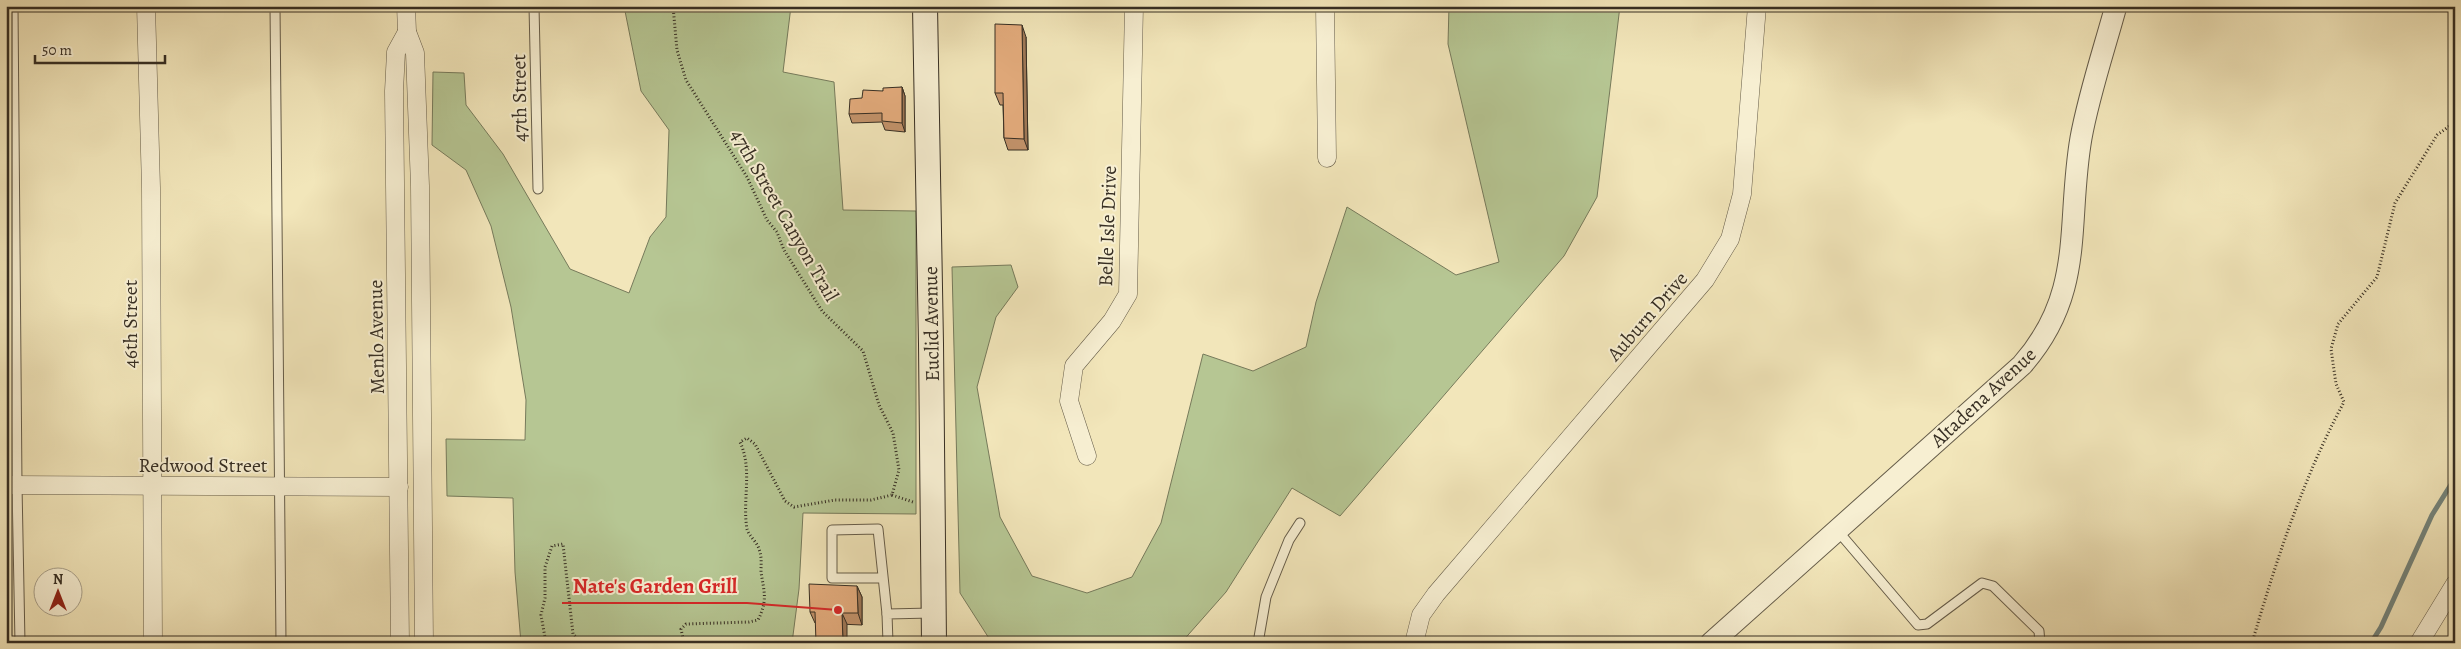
<svg xmlns="http://www.w3.org/2000/svg" width="2461" height="649" viewBox="0 0 2461 649" font-family="Alegreya,serif">
<rect width="100%" height="100%" fill="#f2e6ba"/>
<filter id="stains"><feTurbulence type="fractalNoise" baseFrequency=".004" numOctaves="4"/><feColorMatrix values="0 0 0 0 .2 0 0 0 0 .09 0 0 0 0 .02 0 0 0 .5 -.17"/></filter>
<radialGradient id="worn" r=".72"><stop offset=".6" stop-color="#630" stop-opacity="0"/><stop offset="1" stop-color="#630" stop-opacity=".3"/></radialGradient>
<g fill="#b6c693" stroke="#767a5b">
<path d="M624,6H791L783,72L834,82L843,210L916,211V514L803,513L799,589L792,643H521L515,572L513,498L447,496L446,439L525,440L526,400L511,307L491,226L466,170L432,145L433,72L464,73L466,105L503,154L570,269L629,293L650,237L666,217L669,130L641,91Z"/>
<path d="M1449,6H1620L1597,197L1564,256L1340,516L1292,488L1226,592L1181,643H992L960,593L952,267L1011,265L1018,287L996,317L977,387L1000,517L1032,576L1087,593L1132,577L1161,523L1203,354L1253,371L1306,347L1316,302L1347,207L1456,275L1499,262L1448,44Z"/>
</g>
<g fill="none" stroke-linecap="round" stroke-linejoin="round">
<path stroke="#74847c" stroke-width="5" d="M2371,643L2381,627L2432,515L2455,478"/>
<defs>
<g id="service">
<path d="M13,6L17,485L20,643"/>
<path d="M275,6L281,643"/>
<path d="M534,6L538,189"/>
<path d="M1837,530L1918,625L1927,624L1982,583L1993,586L2039,631L2040,643"/>
<path d="M881,578H832V530L878,529L887,614"/>
<path d="M888,643L887,614L932,613"/>
<path d="M1258,643L1266,597L1289,540L1300,523"/>
</g>
<g id="minor">
<path d="M146,6L151,188L153,643"/>
<path d="M406,6L407,32L415,53L420,186L424,643"/>
<path d="M1325,6L1327,158"/>
<path d="M1087,456L1069,401L1074,366L1112,321L1128,294L1134,6"/>
<path d="M6,485L399,487"/>
<path d="M400,643L394,91L396,52L407,32"/>
<path d="M1414,643L1421,615L1436,594L1705,280L1730,239L1742,194L1757,6"/>
<path d="M2419,643L2455,584"/>
</g>
<path id="tertiary" d="M1711,643L2022,365C2086,292 2066,225 2081,138C2089,94 2104,50 2116,6"/>
<path id="secondary" d="M925,6L931,344L934,643"/>
</defs>
<use href="#service" stroke="#655c49" stroke-width="11"/>
<use href="#minor" stroke="#655c49" stroke-width="19"/>
<use href="#tertiary" stroke="#655c49" stroke-width="23"/>
<use href="#secondary" stroke="#362e23" stroke-width="26"/>
<g stroke="#362e23" stroke-width="3" stroke-dasharray="1 2.5" stroke-linecap="butt">
<path d="M673,6L677,50L686,80L747,177L767,220L777,232L784,250L822,311L863,351L879,405L893,433L899,470L892,495L871,500H835L794,507L785,501L755,444L747,438L740,442C753,470 742,500 747,529C749,536 757,542 759,549C762,557 761,563 761,572C764,592 768,600 758,620L749,622L686,624L681,629L684,643"/>
<path d="M892,495L913,502"/>
<path d="M546,643L541,615L545,598V567L552,546L563,544L573,634L582,643"/>
<path d="M642,643V640L650,639L651,643"/>
<path d="M2252,643C2276,561 2303,478 2344,402L2336,384L2331,349L2338,324L2377,277L2395,203L2437,135L2455,122"/>
</g>
<use href="#service" stroke="#f7efd2" stroke-width="9"/>
<use href="#minor" stroke="#f7efd2" stroke-width="18"/>
<use href="#tertiary" stroke="#f7efd2" stroke-width="21"/>
<use href="#secondary" stroke="#f7efd2" stroke-width="24"/>
</g>
<g fill="#c3936b" stroke="#362e23">
<path d="M1026,37L1028,150H1008L1004,138L1003,105H1000L995,93Z"/>
<path d="M902,87L905,96V132L885,130L882,122L852,123L849,114L862,98L883,91Z"/>
<path d="M857,586L862,597V625L815,623L810,612Z"/>
</g>
<g fill="#9f7857" stroke="#362e23">
<path d="M1022,25L1026,37L1028,150L1024,139Z"/>
<path d="M902,87L905,96V132L902,123Z"/>
<path d="M857,586L862,597V625L858,613Z"/>
<path d="M842,613L847,624V643H843Z"/>
</g>
<g fill="#e3ab7c" stroke="#362e23">
<path d="M995,24L1022,25L1024,139L1004,138L1003,93H995Z"/>
<path d="M902,87V123L882,121V113L849,114L850,99L862,98L863,90L883,91V88Z"/>
<path d="M809,584L857,586L858,613H842L843,643H816L815,612H810Z"/>
</g>
<g text-anchor="middle" stroke-width="4" stroke-linejoin="round" paint-order="stroke">
<g font-size="20" fill="#362e23" stroke="#f7efd2">
<text transform="translate(519 98) rotate(-91)" y="7">47th Street</text>
<text transform="translate(785 215) rotate(60)" y="7">47th Street Canyon Trail</text>
<text transform="translate(1107 226) rotate(-88)" y="7">Belle Isle Drive</text>
<text transform="translate(1647 316) rotate(-49)" y="7">Auburn Drive</text>
<text transform="translate(130 324) rotate(-90)" y="7">46th Street</text>
<text transform="translate(931 324) rotate(-91)" y="7">Euclid Avenue</text>
<text transform="translate(376 337) rotate(-91)" y="7">Menlo Avenue</text>
<text transform="translate(1983 397) rotate(-43)" y="7">Altadena Avenue</text>
<text x="203" y="472">Redwood Street</text>
</g>
</g>
<path fill="none" stroke="#d62828" stroke-width="2" d="M838 610L747 603H562"/>
<circle fill="#d62828" stroke="#f7efd2" stroke-width="2" cx="838" cy="610" r="5"/>
<g font-size="21" text-anchor="middle" font-weight="bold" fill="#d62828" stroke="#f7efd2" stroke-width="4" stroke-linejoin="round" paint-order="stroke">
<text x="655" y="593">Nate's Garden Grill</text>
</g>
<rect width="2461" height="649" fill="none" stroke="#f2e6ba" stroke-width="25"/>
<rect x="8" y="8" width="2446" height="634" fill="none" stroke="#362e23" stroke-width="2.5"/>
<rect x="12" y="12" width="2436" height="624" fill="none" stroke="#362e23"/>
<g transform="translate(58 592)"><circle r="24" fill="#f7efd2" stroke="#aaa28c"/>
<path d="M0-4L9 19L0 12L-9 19Z" fill="#8f2418"/>
<text y="-8" font-size="14" font-weight="bold" text-anchor="middle" fill="#362e23">N</text>
</g>
<path d="M35 55v8h130v-8" fill="none" stroke="#362e23" stroke-width="2.5"/>
<text x="42" y="55" font-size="15" fill="#362e23" stroke="#f7efd2" stroke-width="4" paint-order="stroke">50 m</text>
<rect width="100%" height="100%" filter="url(#stains)"/>
<rect width="100%" height="100%" fill="url(#worn)"/>
</svg>
